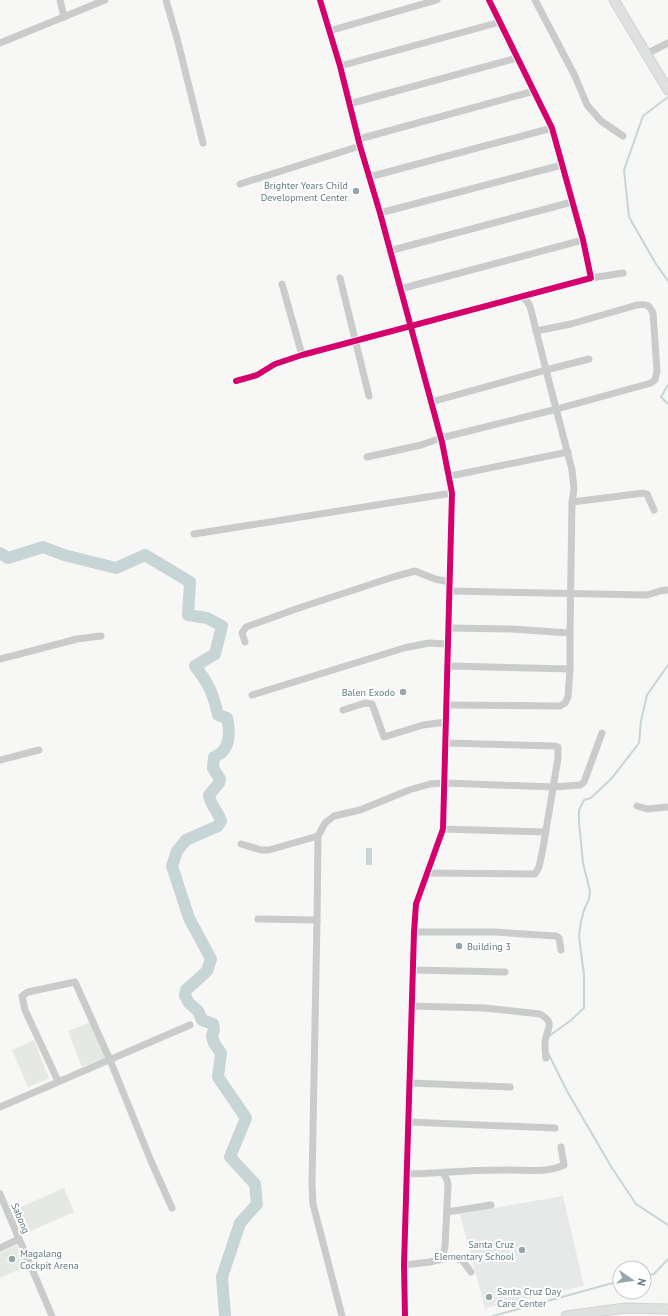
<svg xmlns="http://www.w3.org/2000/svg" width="668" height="1316" viewBox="0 0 668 1316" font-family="'PT Sans',sans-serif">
<rect width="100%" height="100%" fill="#f7f7f6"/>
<path fill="#e7e8e8" d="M563,1196L584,1286L485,1308L460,1214Z"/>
<g fill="#e6e9e3">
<path d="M91,1022L107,1057L82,1067L68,1031Z"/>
<path d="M34,1040L49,1078L28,1087L12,1050Z"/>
<path d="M64,1188L74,1212L26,1233L16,1209Z"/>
<path d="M17,1245L26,1266L0,1278V1253Z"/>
</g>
<rect fill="#c8d5d6" x="366" y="848" width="6" height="17"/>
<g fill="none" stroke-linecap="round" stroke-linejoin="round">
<g stroke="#c8d5d6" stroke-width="2">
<path d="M668,97L643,116L624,170L629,217L656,264L668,281"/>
<path d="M668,385L661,397L668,404"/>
<path d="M549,1036L570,1021L584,1008V975L579,936L581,922L584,910L589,899L590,891L583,863L579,822V810L584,800L591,798L612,778L639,743L641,721L647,695L668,665"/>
<path d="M548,1053L567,1091L612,1168L636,1204L668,1225"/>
<path d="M644,1276L654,1274L668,1259"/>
<path d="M493,1316L620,1281"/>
</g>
<path stroke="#c8d5d6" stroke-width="12" d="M0,553L8,558L43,547L64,555L116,568L145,555L190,582L188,615L207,618L222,626L215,654L195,666C209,684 213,693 218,715L227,718C230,728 230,745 222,752C220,754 216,756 214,757L213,768L220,779L219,783L209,795C210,805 218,811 221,821L218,826L186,840L177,851L172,866L189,918L211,959L207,971L186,990L185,996L189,1003L198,1011L202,1020L213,1024L214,1030L212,1036L214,1043L221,1053L218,1077L246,1118L230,1157L255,1184L257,1204L240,1223L222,1277L225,1316"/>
<defs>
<g id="major">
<path d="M614,0L668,90"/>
<path d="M566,1316L625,1308L668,1309"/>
</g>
</defs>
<use href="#major" stroke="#d2d3d3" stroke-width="11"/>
<g stroke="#cacccc" stroke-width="7">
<path d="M60,0L64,17"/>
<path d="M166,0L178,42L203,143"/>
<path d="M320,0L340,66L360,146L380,213L442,442L452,493L443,829L416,904L414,932L404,1265L405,1316"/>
<path d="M535,0L575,76L587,105L601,121L623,136"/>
<path d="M329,31L437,0"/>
<path d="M0,43L105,0"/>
<path d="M646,54L668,43"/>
<path d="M340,66L500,22"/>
<path d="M349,104L517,58"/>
<path d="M359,139L534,91"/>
<path d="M369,177L552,128"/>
<path d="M240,184L360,146"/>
<path d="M380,213L562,165"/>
<path d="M389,251L572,202"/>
<path d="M340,278L369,396"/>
<path d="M591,278L623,273"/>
<path d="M282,284L302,355"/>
<path d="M400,289L583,240"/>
<path d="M521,297L526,300L530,306L546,370L589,359"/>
<path d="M236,381L257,375L275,364L302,355L591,278L583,240L552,128L489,0"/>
<path d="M431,402L546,370L572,470L574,489L572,502L570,633V669L568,697L565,703L560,706L447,705"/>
<path d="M367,457L421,445L441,438L557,409L651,383L655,380L657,371L653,313C649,304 646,304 637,305L571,324L536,331"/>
<path d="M450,476L568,452"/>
<path d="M572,502L644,493L647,494L654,510"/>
<path d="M194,534L452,493"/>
<path d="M450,591L647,595L660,591L667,590"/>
<path d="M448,628L511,629L570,633"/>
<path d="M245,642L242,633L246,627L296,609L393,577L415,571L435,579L450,582"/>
<path d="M0,659L77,639L101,636"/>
<path d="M448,666L570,669"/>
<path d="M252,695L404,648L429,643L447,644"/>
<path d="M343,710L365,703L372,704L384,737L423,725L446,722"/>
<path d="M0,760L39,750"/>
<path d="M637,806L647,809L668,807"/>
<path d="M443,829L546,832"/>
<path d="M241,844L261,850H269L318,836"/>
<path d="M426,873L535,874L539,867L543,848L558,758V747L554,746L446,743"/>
<path d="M258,919L317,920"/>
<path d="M414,932H494L556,936L559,938L561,950"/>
<path d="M413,970L505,972"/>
<path d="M411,1006L485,1008L540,1014C556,1023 547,1028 545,1042C545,1047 545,1053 546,1058"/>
<path d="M58,1081L25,1010L22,996L28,992L75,982L110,1060L151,1161L172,1208"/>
<path d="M410,1083L510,1087"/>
<path d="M0,1107L190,1025"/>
<path d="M409,1122L555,1128"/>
<path d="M407,1174C439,1173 471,1170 503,1170C523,1169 545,1174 564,1165L561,1147"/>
<path d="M0,1194L52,1316"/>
<path d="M447,1212L491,1205"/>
<path d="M0,1248L19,1239"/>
<path d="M442,1259L453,1258L462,1260L471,1272"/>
<path d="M404,1265L430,1262L442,1259L445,1246L448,1185L447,1180L443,1173"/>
<path d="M342,1316L313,1204L312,1183L317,920L318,836L325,823L334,816L360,810L409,790L430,784L445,783L553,787L580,785L584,782L602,733"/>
</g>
<use href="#major" stroke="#dfe0e0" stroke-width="9"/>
<defs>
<g id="cycleway">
<path d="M320,0L340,66L360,146L380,213L442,442L452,493L443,829L416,904L414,932L404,1265L405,1316"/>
<path d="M236,381L257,375L275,364L302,355L591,278L583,240L552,128L489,0"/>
</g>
</defs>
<use href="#cycleway" stroke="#fff" stroke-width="8"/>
<use href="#cycleway" stroke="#d6006c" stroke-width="6"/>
</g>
<g fill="#96a6ab" stroke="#fff" stroke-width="1.5">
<circle cx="356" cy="191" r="4"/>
<circle cx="403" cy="692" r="4"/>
<circle cx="459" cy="946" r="4"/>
<circle cx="522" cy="1250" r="4"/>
<circle cx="12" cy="1259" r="4"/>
<circle cx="489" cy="1297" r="4"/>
</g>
<g text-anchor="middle" stroke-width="4" stroke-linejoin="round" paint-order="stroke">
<g font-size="10" fill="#627a82" stroke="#fff" text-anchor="end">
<text x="348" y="189">Brighter Years Child<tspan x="348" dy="12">Development Center</tspan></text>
<text x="395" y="696">Balen Exodo</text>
<text x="467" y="950" text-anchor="start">Building 3</text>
<text x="514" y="1248">Santa Cruz<tspan x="514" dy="12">Elementary School</tspan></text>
<text x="20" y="1257" text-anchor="start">Magalang<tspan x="20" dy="12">Cockpit Arena</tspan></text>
<text x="497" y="1295" text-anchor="start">Santa Cruz Day<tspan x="497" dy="12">Care Center</tspan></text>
</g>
<g font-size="10" fill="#627a82" stroke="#fff">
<text transform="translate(21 1218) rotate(67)" y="4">Sabong</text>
</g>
</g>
<g transform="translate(632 1280) rotate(103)"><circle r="19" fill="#ffffff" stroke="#c0cacd"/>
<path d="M0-3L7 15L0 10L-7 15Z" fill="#96a6ab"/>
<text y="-6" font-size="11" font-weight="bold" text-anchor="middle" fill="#627a82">N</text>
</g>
</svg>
